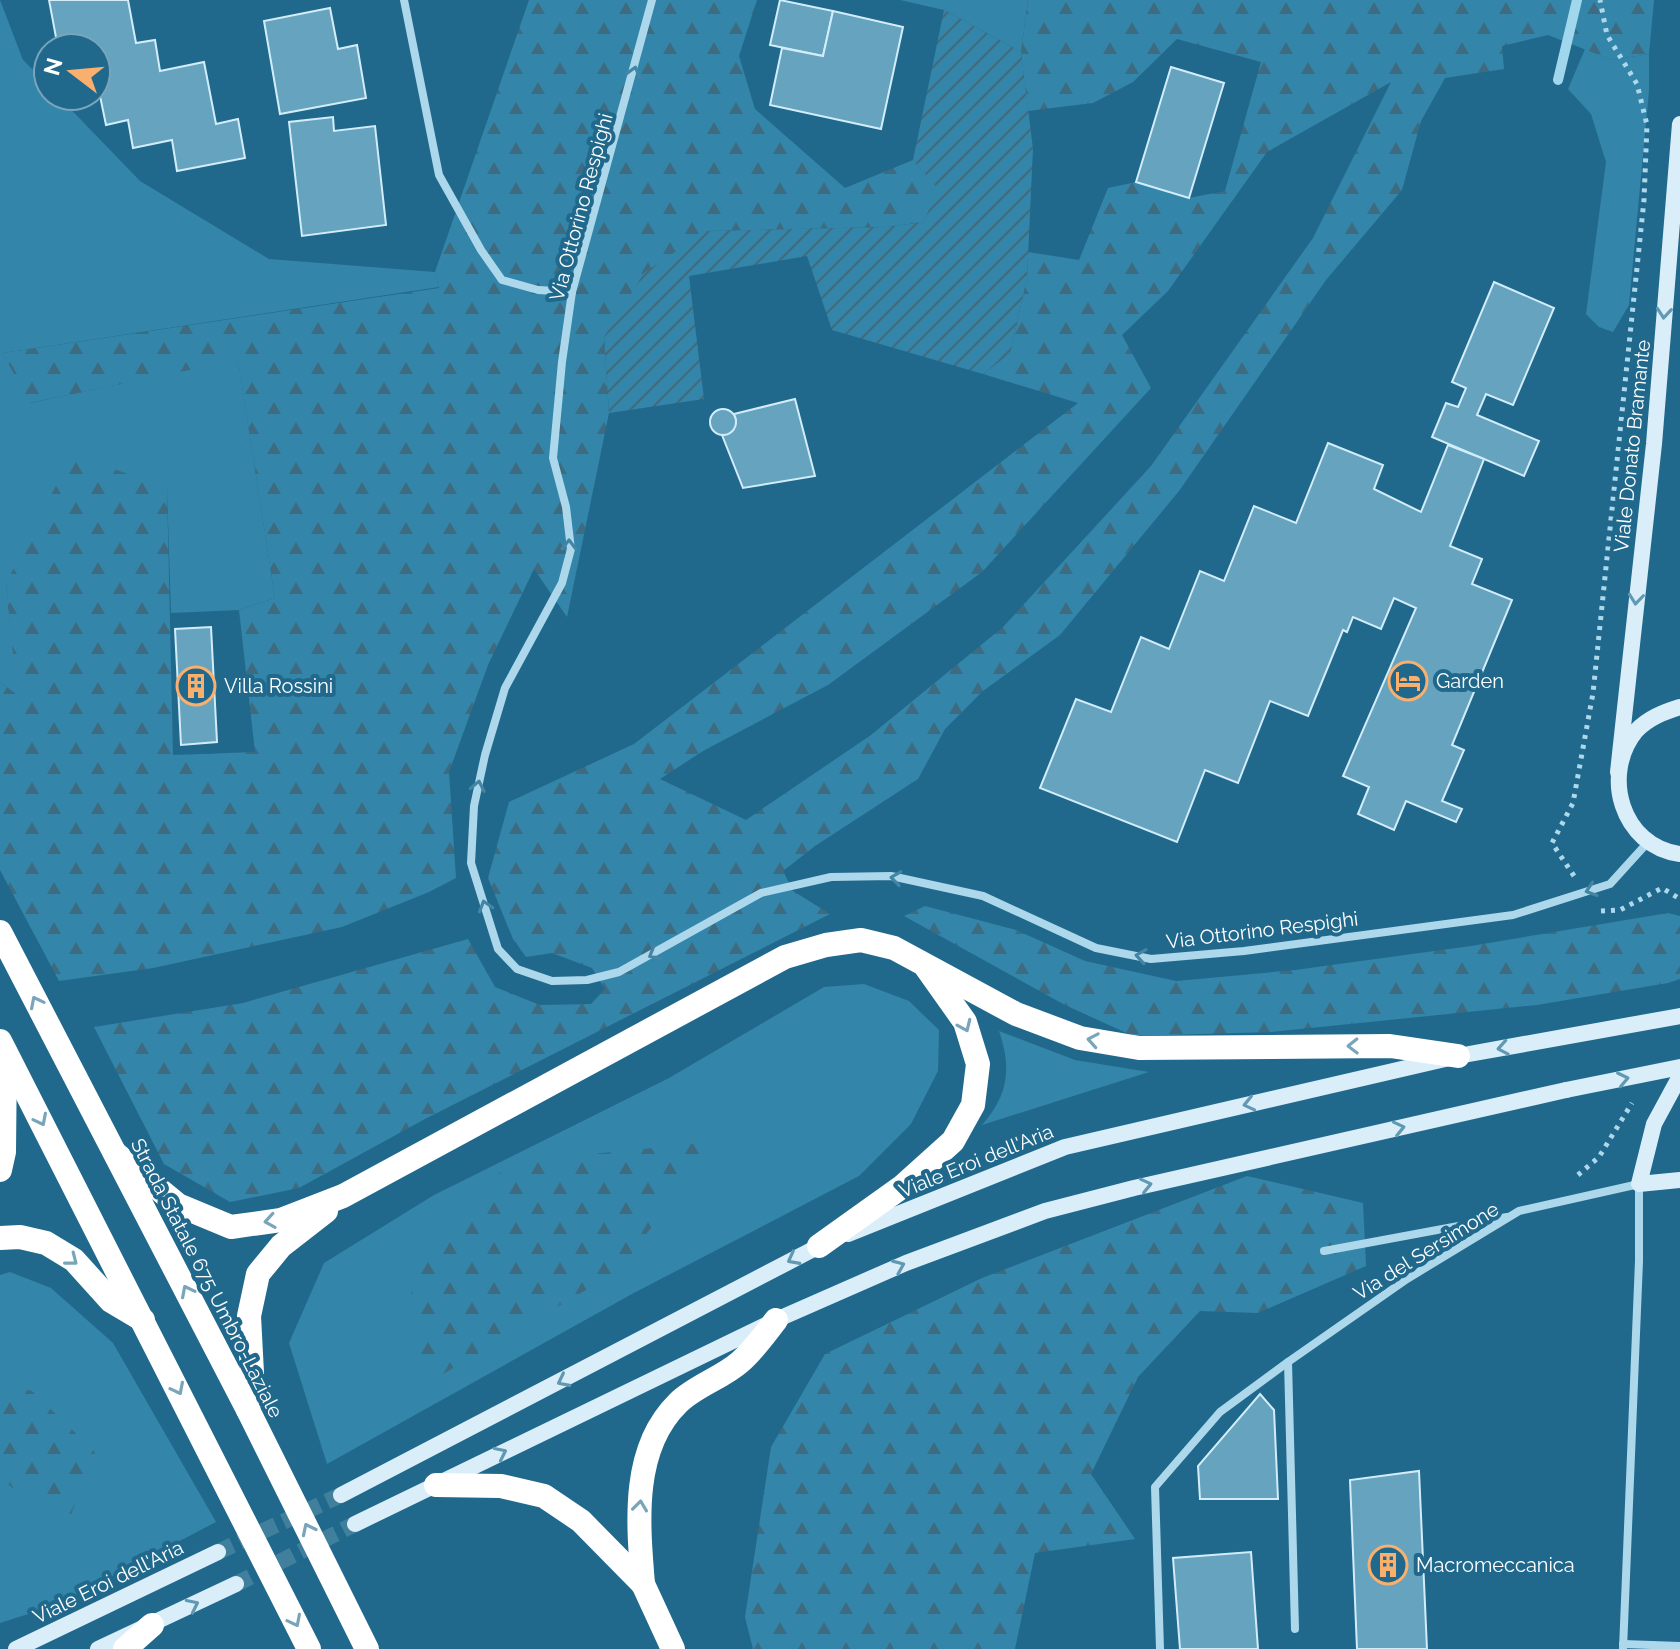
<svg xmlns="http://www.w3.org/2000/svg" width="1680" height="1649" viewBox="0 0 1680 1649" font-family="Raleway,sans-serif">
<defs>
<pattern id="forest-firs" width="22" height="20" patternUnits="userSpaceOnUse" patternTransform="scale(2)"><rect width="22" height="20" fill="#3385a9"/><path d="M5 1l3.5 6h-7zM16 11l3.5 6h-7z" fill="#3e6b7f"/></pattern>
<pattern id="garden-furrows" width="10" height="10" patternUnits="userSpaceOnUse" patternTransform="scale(2)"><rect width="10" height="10" fill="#3385a9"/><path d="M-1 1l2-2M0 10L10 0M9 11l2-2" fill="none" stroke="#3e6b7f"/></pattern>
</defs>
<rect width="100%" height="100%" fill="#20698c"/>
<g fill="#3385a9">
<path d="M0,0L23,60L48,85V96H58L140,181L269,259L435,272L439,287L3,353L30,403L238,359L275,598L239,610L171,613L167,489L6,583L18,696L0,682Z"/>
<path d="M900,0H1028L1021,52L944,10Z"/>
<path d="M1585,49L1612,60L1649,54V91L1629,305L1613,332L1599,327L1586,314L1606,162L1591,114L1568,89Z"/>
<path d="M864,984L909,1001L939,1030L938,1071L911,1124L859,1176L632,1294L327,1464L289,1343L324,1263L434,1195L669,1078L824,987Z"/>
<path d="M999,1031L1075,1060L1149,1072L982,1125C1008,1095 1012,1069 999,1031Z"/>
<path d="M10,1272L51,1288L113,1343L216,1522L57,1605L0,1623V1275Z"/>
</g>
<g fill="url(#forest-firs)" fill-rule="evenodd">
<path d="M529,0H757L739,56L755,109L845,188L913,160L940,190L923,222L887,227L706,231L604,337L609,413L567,617L534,569L488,665L449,772L456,878L429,892L342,927L153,968L59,981L0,870V682L17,695L6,583L72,454L167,488L173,755L255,752L239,610L275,598L238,360L29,403L3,353L439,288L435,272Z"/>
<path d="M1028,0H1654L1649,54L1612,60L1548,35L1502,46L1504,69L1445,78L1421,121L1402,190L1326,280L1179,491L1060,635L983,691L945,729L918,779L815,846L783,871L793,891L830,914L425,1119L299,1188L230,1202L164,1164L94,1027L243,1003L468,939L495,987L540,1005L591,1004L605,989L592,968L552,953L526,957L513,939L488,878L509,802L634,744L1078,403L983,374L1010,353L1027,278L1028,252L1079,260L1108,188L1136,182L1189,198L1225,191L1261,62L1177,39L1133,82L1093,103L1028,111L1021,52ZM1391,82L1313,238L1151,466L1003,627L871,735L746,820L660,779L703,751L828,685L982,572L1151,388L1122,335L1168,291L1267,152Z"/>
<path d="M925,906L1016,930L1085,961L1176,981L1295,970L1471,946L1668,913L1680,916V979L1668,983L1537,1005L1271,1032L1133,1036L1065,1005L904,916Z"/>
<path d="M714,1142L620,1270L426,1384L409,1279L509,1162Z"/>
<path d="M1247,1176L1363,1203L1366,1266L1258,1313L1200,1311L1138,1377L1091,1474L1135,1539L1035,1553L1015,1649H753L745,1617L771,1447L825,1354L982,1278Z"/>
<path d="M0,1382L32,1391L95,1452L67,1525L0,1479Z"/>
</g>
<path fill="url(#garden-furrows)" d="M944,10L1021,52L1033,149L1027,278L1010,353L983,374L832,330L807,256L689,276L704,399L609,413L604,337L644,273L706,231L887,227L923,222L939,190L913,160Z"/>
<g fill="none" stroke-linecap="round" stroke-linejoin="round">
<path stroke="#a1d7ed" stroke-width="10" d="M1558,80L1577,0"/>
</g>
<g fill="#65a3bf" stroke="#d2edf9" stroke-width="2">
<path d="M49,0H128L136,43L155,40L160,71L204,62L216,124L238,119L245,158L177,171L172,140L133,148L128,120L106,125L98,86L96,87V48H58Z"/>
<path d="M780,0L833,11L823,56L770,45Z"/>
<path d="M330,8L338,49L357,45L366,98L280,114L264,21Z"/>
<path d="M833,11L903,27L881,129L770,105L782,48L823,56Z"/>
<path d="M1171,67L1224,83L1189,198L1136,182Z"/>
<path d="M333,117L334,131L375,126L386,225L302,236L289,122Z"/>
<path d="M1494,282L1554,308L1513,405L1486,394L1477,415L1539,441L1524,476L1432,437L1446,403L1458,407L1466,388L1452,382Z"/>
<path d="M795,399L815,476L743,488L722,435L733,429L736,422L734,414Z"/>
<circle cx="723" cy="422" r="13"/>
<path d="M1328,443L1383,465L1374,489L1421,512L1448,445L1484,459L1450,546L1482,559L1472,584L1512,600L1452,745L1464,750L1442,801L1462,809L1456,822L1406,801L1394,830L1358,814L1369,787L1343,776L1416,608L1394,598L1381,629L1353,617L1347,632L1343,630L1308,716L1270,701L1238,783L1205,770L1177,842L1040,788L1076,699L1111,712L1141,637L1169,649L1200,571L1224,581L1254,506L1296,523Z"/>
<path d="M211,627L217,742L181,745L175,629Z"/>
<path d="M1260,1394L1274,1410L1278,1499H1200L1198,1466Z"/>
<path d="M1419,1471L1427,1649H1357L1350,1480Z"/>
<path d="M1251,1552L1258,1649H1180L1173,1558Z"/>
</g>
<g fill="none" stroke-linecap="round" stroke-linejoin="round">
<g stroke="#41809d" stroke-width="16" stroke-dasharray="16 8" stroke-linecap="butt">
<path d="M218,1552L341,1495"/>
<path d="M236,1584L355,1524"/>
</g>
<g stroke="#add8ec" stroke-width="5" stroke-dasharray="4 6" stroke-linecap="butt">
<path d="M1574,876L1552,843L1573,803L1593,693L1644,200L1647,125L1637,84L1607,35L1600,0"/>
<path d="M1601,911L1620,910L1662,888L1680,899"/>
<path d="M1578,1175L1599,1157L1632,1103"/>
</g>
<g stroke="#add8ec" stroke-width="8">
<path d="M404,0L439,175L481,250L502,280L538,290L572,292"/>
<path d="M652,0L572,292L562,362L553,458L566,507L571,549L562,583L505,688L485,755L474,806L471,863L498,949L517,969L552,981L587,980L619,972L761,893L831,877L891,876L983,896L1096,948L1151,959L1244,951L1513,915L1610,884L1649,841"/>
<path d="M1324,1251L1507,1217"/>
<path d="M1295,1629L1288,1362L1407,1279L1519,1211L1639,1184V1261L1623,1649"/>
<path d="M1623,1644L1680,1646"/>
<path d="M1160,1649L1155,1487L1220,1412L1288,1362"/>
</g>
<g stroke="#d9eef9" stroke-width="16">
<path d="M1680,707C1664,712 1648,718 1636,731C1601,774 1621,846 1680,854"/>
<path d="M1618,772L1654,444L1680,124"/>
<path d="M1680,1076L1654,1124L1639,1184L1680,1180"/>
<path d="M848,1234L1065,1147L1458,1056L1680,1016"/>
<path d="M341,1495L827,1242"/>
<path d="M355,1524L776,1320L906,1263L1045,1211L1134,1188L1566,1090"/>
<path d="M16,1649L218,1552"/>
<path d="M98,1649L236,1584"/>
</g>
<g stroke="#fff" stroke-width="24">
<path d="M0,932L248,1410L367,1649"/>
<path d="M0,1041L309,1649"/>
<path d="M116,1154L178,1205L231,1227L281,1220L343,1196L785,957L826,945L861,940L894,948L1016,1014L1080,1038L1139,1048L1390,1046L1458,1056"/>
<path d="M0,1170L4,1152L5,1053"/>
<path d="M0,1238L20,1237L46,1243L74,1260L111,1301L143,1320"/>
<path d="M819,1246L903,1186L953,1141L973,1105L978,1064L965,1022L926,967"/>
<path d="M248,1410L252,1373L249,1316L258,1274L281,1246L326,1211"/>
<path d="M436,1485L501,1486L544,1496L581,1521L643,1584L673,1649"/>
<path d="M643,1584C638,1523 631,1449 678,1403C695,1386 722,1378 740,1362C754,1350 765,1334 776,1320"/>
<path d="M125,1649L152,1625"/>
</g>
<path stroke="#d9eef9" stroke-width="16" d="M1566,1090L1680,1067"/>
</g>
<defs><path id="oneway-chevron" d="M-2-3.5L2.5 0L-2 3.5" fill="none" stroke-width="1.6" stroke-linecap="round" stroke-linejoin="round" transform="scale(2)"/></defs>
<g stroke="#4385a4">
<use href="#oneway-chevron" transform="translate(634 72) rotate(-74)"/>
<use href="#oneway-chevron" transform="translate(569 545) rotate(-89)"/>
<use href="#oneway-chevron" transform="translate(478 786) rotate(-78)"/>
<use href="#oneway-chevron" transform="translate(896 878) rotate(-172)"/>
<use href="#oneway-chevron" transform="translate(1591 890) rotate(162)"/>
<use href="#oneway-chevron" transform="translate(485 906) rotate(-107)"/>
<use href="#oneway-chevron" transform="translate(654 954) rotate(150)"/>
<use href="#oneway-chevron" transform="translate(1141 956) rotate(-171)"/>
</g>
<g stroke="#6198b2">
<use href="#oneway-chevron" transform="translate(1664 313) rotate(95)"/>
<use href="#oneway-chevron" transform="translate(1636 599) rotate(96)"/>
<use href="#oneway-chevron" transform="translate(1503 1048) rotate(170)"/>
<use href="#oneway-chevron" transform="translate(1623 1079) rotate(-12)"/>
<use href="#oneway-chevron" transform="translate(1249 1104) rotate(167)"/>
<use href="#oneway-chevron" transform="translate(1399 1128) rotate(-13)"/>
<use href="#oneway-chevron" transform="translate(1146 1185) rotate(-13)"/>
<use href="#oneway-chevron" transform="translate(793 1259) rotate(152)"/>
<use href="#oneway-chevron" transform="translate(899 1266) rotate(-23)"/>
<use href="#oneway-chevron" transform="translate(563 1381) rotate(153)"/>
<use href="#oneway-chevron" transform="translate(501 1453) rotate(-26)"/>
<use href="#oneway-chevron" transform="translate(193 1605) rotate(-26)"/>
</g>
<g stroke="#79a5ba">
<use href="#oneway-chevron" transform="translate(36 1002) rotate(-117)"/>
<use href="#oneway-chevron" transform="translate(965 1026) rotate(66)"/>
<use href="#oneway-chevron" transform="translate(1093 1040) rotate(-170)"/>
<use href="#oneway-chevron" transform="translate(1353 1046) rotate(179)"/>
<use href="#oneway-chevron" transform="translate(41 1120) rotate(63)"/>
<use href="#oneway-chevron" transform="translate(270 1221) rotate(171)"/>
<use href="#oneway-chevron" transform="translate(72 1260) rotate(38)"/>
<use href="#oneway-chevron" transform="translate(187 1291) rotate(-117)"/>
<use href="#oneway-chevron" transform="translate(178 1389) rotate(63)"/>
<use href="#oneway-chevron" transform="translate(640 1506) rotate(-83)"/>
<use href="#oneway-chevron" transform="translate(308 1529) rotate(-116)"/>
<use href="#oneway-chevron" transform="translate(295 1621) rotate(63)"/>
</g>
<defs>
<symbol id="hotel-ring" viewBox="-11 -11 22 22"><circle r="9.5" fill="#20698c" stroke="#f9af6d" stroke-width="1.5"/><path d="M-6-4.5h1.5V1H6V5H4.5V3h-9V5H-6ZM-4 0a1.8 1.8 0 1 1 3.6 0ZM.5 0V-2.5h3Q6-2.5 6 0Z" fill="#f9af6d"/></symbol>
<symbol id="building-ring" viewBox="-11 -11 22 22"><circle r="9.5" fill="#20698c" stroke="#f9af6d" stroke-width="1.5"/><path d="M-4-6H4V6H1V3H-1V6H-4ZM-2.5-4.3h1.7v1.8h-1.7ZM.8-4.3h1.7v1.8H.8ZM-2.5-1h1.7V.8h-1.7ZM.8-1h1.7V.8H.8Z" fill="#f9af6d"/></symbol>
</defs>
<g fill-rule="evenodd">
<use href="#hotel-ring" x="1386" y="659" width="44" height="44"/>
<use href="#building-ring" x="174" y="664" width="44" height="44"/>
<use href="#building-ring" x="1366" y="1543" width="44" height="44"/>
</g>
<g text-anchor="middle" stroke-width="8" stroke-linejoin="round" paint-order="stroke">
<g font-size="20" fill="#fff" stroke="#20698c">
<text transform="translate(581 207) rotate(-75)" y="7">Via Ottorino Respighi</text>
<text transform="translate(1632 446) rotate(-84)" y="7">Viale Donato Bramante</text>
<text transform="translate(1262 930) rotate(-7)" y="7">Via Ottorino Respighi</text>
<text transform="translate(976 1161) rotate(-22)" y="7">Viale Eroi dell'Aria</text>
<text transform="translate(1426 1251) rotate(-32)" y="7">Via del Sersimone</text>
<text transform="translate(207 1278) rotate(63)" y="7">Strada Statale 675 Umbro-Laziale</text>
<text transform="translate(108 1582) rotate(-26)" y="7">Viale Eroi dell'Aria</text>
</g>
<g font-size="20" fill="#fff" stroke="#20698c" text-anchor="start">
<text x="1436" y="688">Garden</text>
<text x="224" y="693">Villa Rossini</text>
<text x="1416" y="1572">Macromeccanica</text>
</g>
</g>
<g transform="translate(72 72) rotate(286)"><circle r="38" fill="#20698c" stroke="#79a5ba" stroke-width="2"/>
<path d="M0-6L14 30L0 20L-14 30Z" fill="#f9af6d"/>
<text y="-12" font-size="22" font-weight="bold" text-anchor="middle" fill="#ffffff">N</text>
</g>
</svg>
